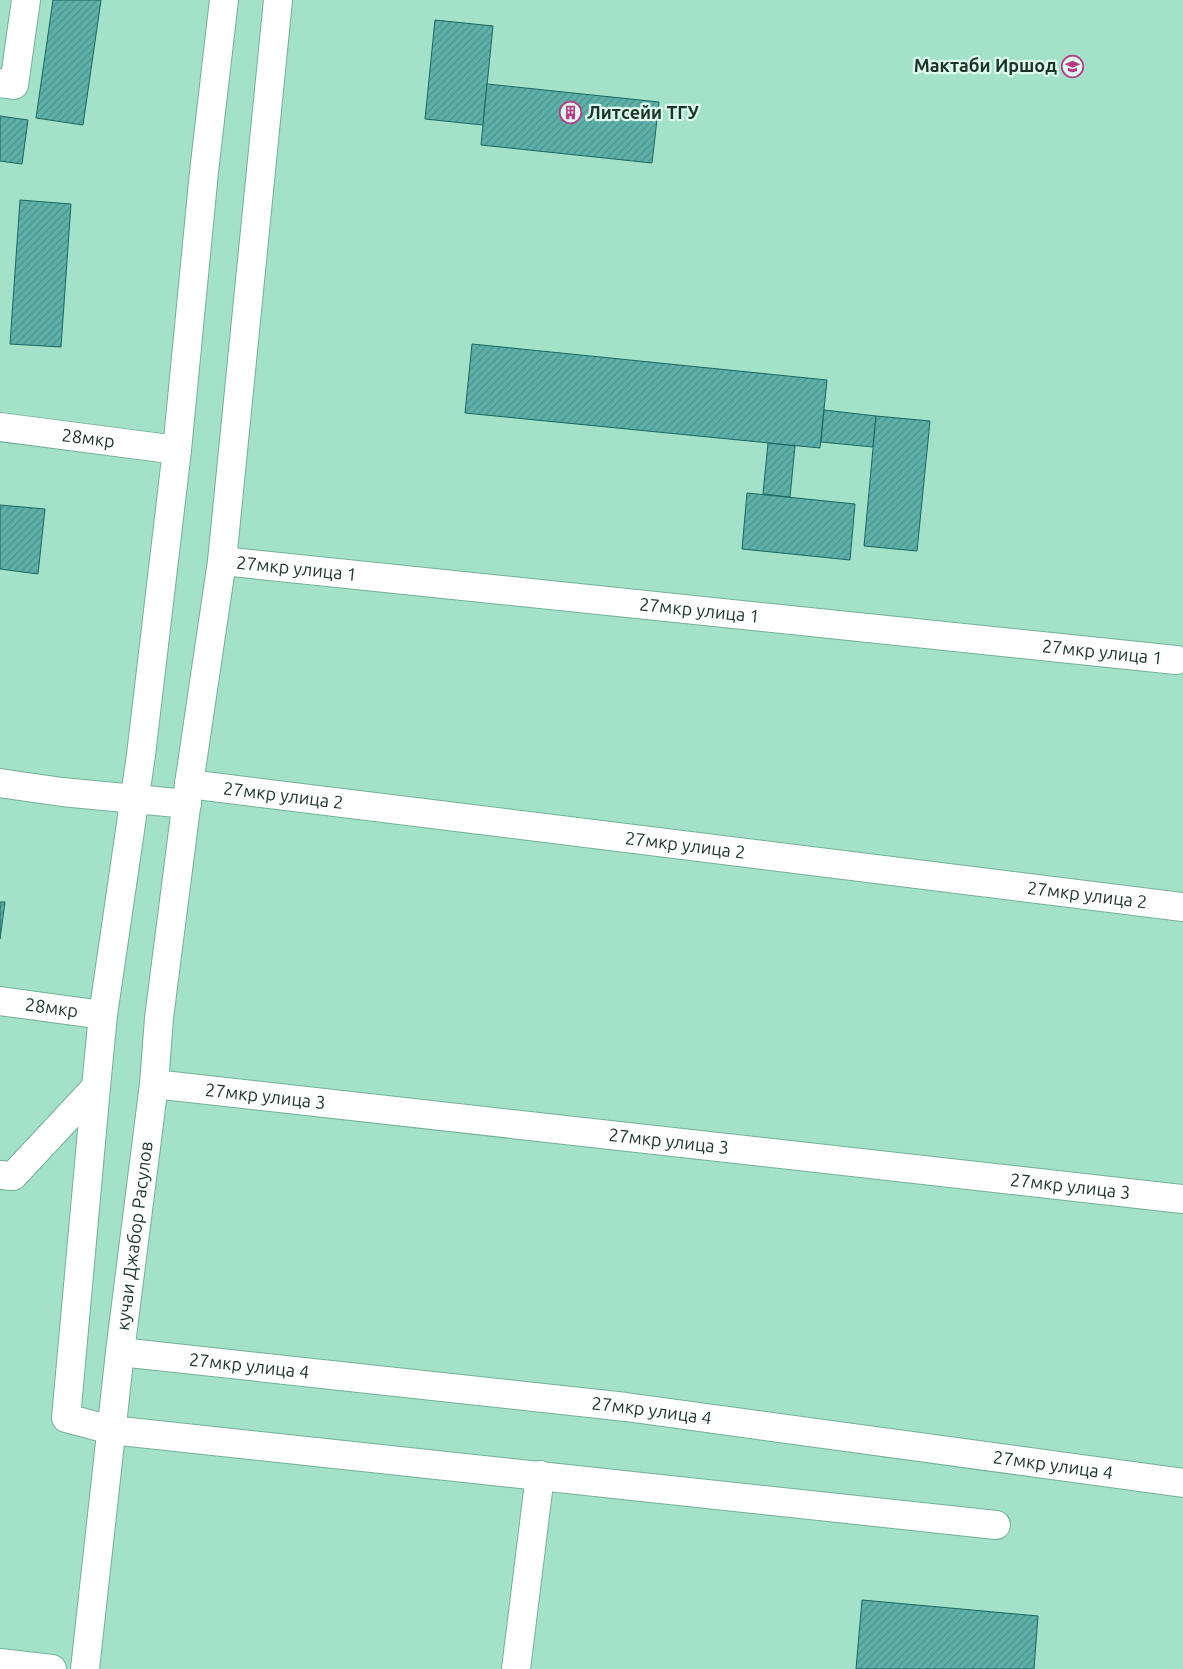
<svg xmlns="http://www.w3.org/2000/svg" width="1183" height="1669" viewBox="0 0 1183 1669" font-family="Ubuntu,sans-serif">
<defs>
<pattern id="building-hatch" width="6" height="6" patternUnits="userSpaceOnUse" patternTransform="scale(1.25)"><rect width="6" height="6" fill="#5eb1a9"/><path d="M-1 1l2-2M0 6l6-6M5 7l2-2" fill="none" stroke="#4d918a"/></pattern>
</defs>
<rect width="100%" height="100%" fill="#a3e2c8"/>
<g fill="url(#building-hatch)" stroke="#186761">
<path d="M53,0H101L83,125L36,118Z"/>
<path d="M435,20L493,26L483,125L425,119Z"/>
<path d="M487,84L659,102L652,163L481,145Z"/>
<path d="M0,116L28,120L22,164L0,161Z"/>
<path d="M20,200L71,204L61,347L10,344Z"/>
<path d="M472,344L827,380L820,448L465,413Z"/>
<path d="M824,410L876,416L873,447L821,442Z"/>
<path d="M876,416L930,421L917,551L864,546Z"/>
<path d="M768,443L795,446L790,497L763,494Z"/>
<path d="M747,493L855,504L850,560L742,549Z"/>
<path d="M0,505L45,509L38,574L0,569Z"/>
<path d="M0,902H5L0,939Z"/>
<path d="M862,1600L1038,1616L1034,1669H856Z"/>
</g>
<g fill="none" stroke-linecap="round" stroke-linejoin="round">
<defs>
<g id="minor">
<path d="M0,83L14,85L26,0"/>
<path id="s1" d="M0,427L177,450"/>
<path id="s2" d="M222,561L1176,660"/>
<path d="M0,783L62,792L187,804"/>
<path id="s3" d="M189,784L1183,907"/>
<path id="s4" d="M0,1001L103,1015"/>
<path id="s5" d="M154,1084L1183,1199"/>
<path d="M96,1087L66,1418L111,1430L996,1525"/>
<path d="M0,1175L13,1176L96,1087L103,1015L141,755L177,450L204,172L224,0"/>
<path id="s6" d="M120,1352L626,1407L1183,1483"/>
<path d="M0,1663L52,1669"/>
<path id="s7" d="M85,1669L120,1352L154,1084L159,1018L189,784L222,561L278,0"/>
<path d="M516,1669L540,1475"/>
</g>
</defs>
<use href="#minor" stroke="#72b098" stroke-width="30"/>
<use href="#minor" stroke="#fff" stroke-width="28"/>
</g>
<defs>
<symbol id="school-ring" viewBox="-11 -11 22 22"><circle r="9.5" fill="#ddfcee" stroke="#b93a87" stroke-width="1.5"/><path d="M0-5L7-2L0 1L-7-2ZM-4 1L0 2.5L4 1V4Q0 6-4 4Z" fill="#b93a87"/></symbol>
<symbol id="building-ring" viewBox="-11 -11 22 22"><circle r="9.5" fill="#ddfcee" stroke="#b93a87" stroke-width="1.5"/><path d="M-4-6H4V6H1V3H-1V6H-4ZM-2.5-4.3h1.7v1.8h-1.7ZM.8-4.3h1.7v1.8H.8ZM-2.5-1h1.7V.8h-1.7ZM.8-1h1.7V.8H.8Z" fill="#b93a87"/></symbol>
</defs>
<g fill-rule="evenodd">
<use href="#school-ring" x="1060" y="54" width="25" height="25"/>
<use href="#building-ring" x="558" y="100" width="25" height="25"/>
</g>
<g text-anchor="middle" stroke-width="4.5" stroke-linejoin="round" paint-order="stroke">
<g font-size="18" font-weight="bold" fill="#1a342a" stroke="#ddfcee" text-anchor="end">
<text x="1057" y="72">Мактаби Иршод</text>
<text x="587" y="119" text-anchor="start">Литсейи ТГУ</text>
</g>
<g font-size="18" fill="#1a342a" stroke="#ddfcee">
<text dy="6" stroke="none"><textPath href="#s1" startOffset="89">28мкр</textPath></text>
<text dy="6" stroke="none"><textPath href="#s2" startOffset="75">27мкр улица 1</textPath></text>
<text dy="6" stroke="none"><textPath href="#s2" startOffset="480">27мкр улица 1</textPath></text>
<text dy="6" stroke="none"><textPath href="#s2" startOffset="885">27мкр улица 1</textPath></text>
<text dy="6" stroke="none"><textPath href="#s3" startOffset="95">27мкр улица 2</textPath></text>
<text dy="6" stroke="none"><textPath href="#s3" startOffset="500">27мкр улица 2</textPath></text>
<text dy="6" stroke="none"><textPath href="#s3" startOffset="905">27мкр улица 2</textPath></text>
<text dy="6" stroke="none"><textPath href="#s4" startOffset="52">28мкр</textPath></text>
<text dy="6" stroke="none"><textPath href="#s5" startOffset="112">27мкр улица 3</textPath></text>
<text dy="6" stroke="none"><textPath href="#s5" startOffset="518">27мкр улица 3</textPath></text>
<text dy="6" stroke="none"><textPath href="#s5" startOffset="922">27мкр улица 3</textPath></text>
<text dy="6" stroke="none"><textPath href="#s7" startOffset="436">кучаи Джабор Расулов</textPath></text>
<text dy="6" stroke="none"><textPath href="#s6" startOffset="130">27мкр улица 4</textPath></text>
<text dy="6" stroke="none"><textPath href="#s6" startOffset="535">27мкр улица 4</textPath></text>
<text dy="6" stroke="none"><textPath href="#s6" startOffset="940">27мкр улица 4</textPath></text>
</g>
</g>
</svg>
